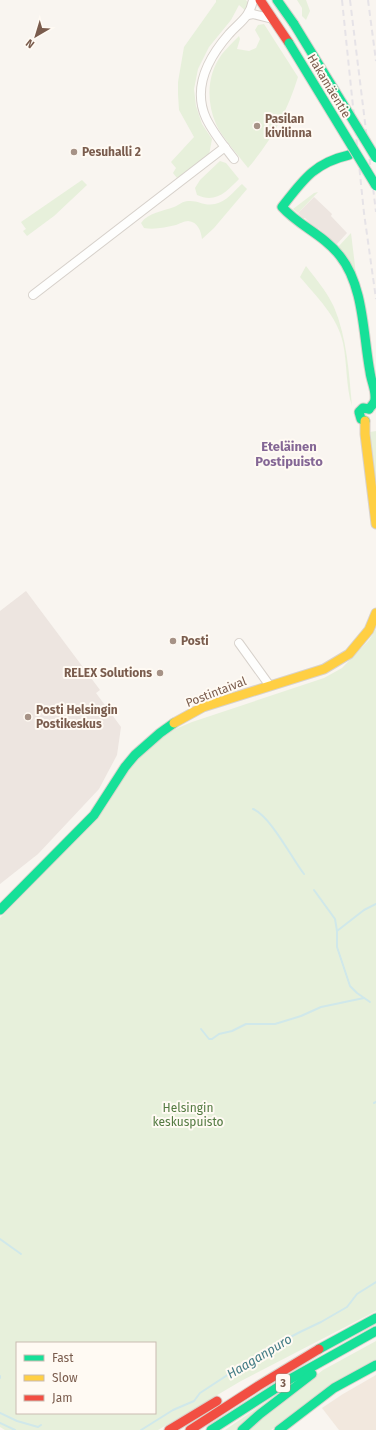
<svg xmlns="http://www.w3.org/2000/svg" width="376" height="1430" viewBox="0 0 376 1430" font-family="'Fira Sans',sans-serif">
<rect width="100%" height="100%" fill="#f9f5f0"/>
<path fill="#f2e8de" d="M376,1375V1430H339L322,1408L343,1394Z"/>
<g fill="#ede5e0">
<path d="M314,197L332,214L331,216L347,233L336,245L318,228L317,230L305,218H303L298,213Z"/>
<path d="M26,591L100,690L96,693L121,727L117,755L99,789L38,854L0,884V611Z"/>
</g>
<g fill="#e7f0db" fill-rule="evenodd">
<path d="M216,0H246L249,4L247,12L239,5L231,20L209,47L198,69L194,89L196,106L202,124L212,139L209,155L183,175L177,178L173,173L176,168L171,162L194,137L179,110L178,94V82L184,47L216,2Z"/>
<path d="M297,0H306L310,11L306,20L302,16V8Z"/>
<path d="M264,24L298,77C287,112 272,140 248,168C240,157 221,136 216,124C206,101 207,74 222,54C227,48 233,42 239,36L240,39L237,49L249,51L256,48L260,39L255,30L258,25Z"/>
<path d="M220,161L226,163L239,179C227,191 216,204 197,195L195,188L200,180Z"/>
<path d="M82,180L87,185L54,216L27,236L23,231L26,229L21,222Z"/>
<path d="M242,184L247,189L214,228L202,239C201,231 198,222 188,221C184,221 179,224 176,225C166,227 155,230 144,228L141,223C148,213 163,211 174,207C179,205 183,201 188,201C198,200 203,206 215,204C226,202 234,191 242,184Z"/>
<path d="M318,192L298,213L293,209L314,193Z"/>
<path d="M351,233L356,274L338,247Z"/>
<path d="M306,266C316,279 327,292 334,307C347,338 349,373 352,406C346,388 347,362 343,343C338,317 316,296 300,277Z"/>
<path d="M376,431V486L370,432Z"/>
<path d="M376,629V1311L241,1381L158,1430H5L0,1427V918L77,838L95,821L108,804L122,779L136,760L166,733L192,722L324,678L342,668L369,640ZM17,1343H155V1413H17Z"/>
<path d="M376,1341V1359L331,1385L271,1430H247L323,1370Z"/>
<path d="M273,1397L238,1430H225Z"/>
</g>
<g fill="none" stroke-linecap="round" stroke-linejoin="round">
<g stroke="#d0e8ea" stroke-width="2">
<path d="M253,809C271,817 291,857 304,874"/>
<path d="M314,890L335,919L337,931V947L350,986L357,993L370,1002"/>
<path d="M337,931L364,910L376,904"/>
<path d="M201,1029L209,1039H212L219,1034L232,1031L246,1024H275L301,1016L321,1007L364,998"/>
<path d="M374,1103L376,1102"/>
<path d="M0,1239L21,1254"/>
<path d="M0,1376V1378"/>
<path d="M0,1413L17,1421L38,1427L41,1425"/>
<path d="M0,1423L15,1430"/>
<path d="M141,1430L173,1410L194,1401L200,1393L264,1351L300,1332L321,1322L347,1307L357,1294L376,1282"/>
</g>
<defs>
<g id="street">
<path d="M248,15L253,14L273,19"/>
<path d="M234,159C224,146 213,133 206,118C192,87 208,58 229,34C240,22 250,17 253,0"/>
<path d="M33,295L225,147"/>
<path d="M239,643L270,686"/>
</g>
<g id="fast">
<path d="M277,0L294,24"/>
<path d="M349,155C314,163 303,180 282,207C299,226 324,235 340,256C364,286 363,335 370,372C371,381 376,390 375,399C375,403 371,406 369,409"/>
<path d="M365,421L361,419L359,412L363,408L369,409"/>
<path d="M0,910L94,815L125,767L135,755L160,733L174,723"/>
<path d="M319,1349L376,1318"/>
<path d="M211,1430L292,1378L376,1331"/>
<path d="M242,1430L260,1414L312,1374"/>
<path d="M279,1430L334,1388L376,1365"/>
</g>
<g id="slow">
<path d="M365,421V434L376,524"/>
<path d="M174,723L203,707L324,669L349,654L369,630L376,613"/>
</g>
<g id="jam">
<path d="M260,0L289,43"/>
<path d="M169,1430L217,1401"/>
<path d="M190,1430L258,1386L319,1349"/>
</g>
</defs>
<use href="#street" stroke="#d7d1cb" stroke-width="10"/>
<use href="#fast" stroke="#d9d2cb" stroke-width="11"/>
<use href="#slow" stroke="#d9d2cb" stroke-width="11"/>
<use href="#jam" stroke="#d9d2cb" stroke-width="11"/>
<use href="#street" stroke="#fefefd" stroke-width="8"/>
<use href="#fast" stroke="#16e098" stroke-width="9"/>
<use href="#slow" stroke="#ffcf43" stroke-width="9"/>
<use href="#jam" stroke="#f24e42" stroke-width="9"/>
<g stroke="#e6e3e7" stroke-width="2" stroke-dasharray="6 4" stroke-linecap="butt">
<path d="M342,0L364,213L376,299"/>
<path d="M350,0L376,212"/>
<path d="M368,0L376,61"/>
</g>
<defs>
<g id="fast-bridge">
<path d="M294,24L376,158"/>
<path d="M289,43L376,186"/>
</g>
</defs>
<use href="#fast-bridge" stroke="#dad1cc" stroke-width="11" stroke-linecap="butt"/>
<use href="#fast-bridge" stroke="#16e098" stroke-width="9"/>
</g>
<g fill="#a69286" stroke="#fffaf3" stroke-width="1.5">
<circle cx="257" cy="126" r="4"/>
<circle cx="74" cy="152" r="4"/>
<circle cx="173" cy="641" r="4"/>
<circle cx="160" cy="673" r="4"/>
<circle cx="28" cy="717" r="4"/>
</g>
<g text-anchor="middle" stroke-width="4" stroke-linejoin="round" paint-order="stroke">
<rect fill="#fffaf3" stroke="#a28b7f" stroke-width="1" x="276" y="1374" width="14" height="18" rx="3"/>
<g font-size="11" font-weight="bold" fill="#7a5c4d">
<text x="283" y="1387">3</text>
</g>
<g font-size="12" fill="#7a5c4d" stroke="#fffaf3">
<text transform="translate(329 86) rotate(59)" y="4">Hakamäentie</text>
<text transform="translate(216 692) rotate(-21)" y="4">Postintaival</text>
</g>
<g font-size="12" font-weight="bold" fill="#7a5c4d" stroke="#fffaf3" text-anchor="start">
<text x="265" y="123">Pasilan<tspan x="265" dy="14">kivilinna</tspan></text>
<text x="82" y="156">Pesuhalli 2</text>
<text x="181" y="645">Posti</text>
<text x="152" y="677" text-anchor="end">RELEX Solutions</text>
<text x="36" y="714">Posti Helsingin<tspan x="36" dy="14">Postikeskus</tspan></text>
</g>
<g font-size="12" fill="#537a41" stroke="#fffaf3">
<text x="188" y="1112">Helsingin<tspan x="188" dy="14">keskuspuisto</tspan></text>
</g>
<g font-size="13" font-weight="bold" fill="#846695" stroke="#fffaf3">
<text x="289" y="451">Eteläinen<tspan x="289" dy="15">Postipuisto</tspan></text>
</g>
<g font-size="13" font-style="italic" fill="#437c86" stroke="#fffaf3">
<text transform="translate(259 1356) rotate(-31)" y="5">Haaganpuro</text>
</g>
</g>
<rect x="16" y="1342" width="140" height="72" fill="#fffaf3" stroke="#cabbb1"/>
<rect x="24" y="1355" width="20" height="6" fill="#16e098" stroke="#cabbb1"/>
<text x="52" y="1362" font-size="12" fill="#7a5c4d">Fast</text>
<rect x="24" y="1375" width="20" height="6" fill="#ffcf43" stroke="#cabbb1"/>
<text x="52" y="1382" font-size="12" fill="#7a5c4d">Slow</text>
<rect x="24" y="1395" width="20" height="6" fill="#f24e42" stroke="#cabbb1"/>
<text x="52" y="1402" font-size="12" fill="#7a5c4d">Jam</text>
<g transform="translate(36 36) rotate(218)" stroke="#fffaf3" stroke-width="3" paint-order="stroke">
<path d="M0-3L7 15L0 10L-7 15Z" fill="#7a5c4d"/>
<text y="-6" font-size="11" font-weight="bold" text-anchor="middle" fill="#7a5c4d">N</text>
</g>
</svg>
